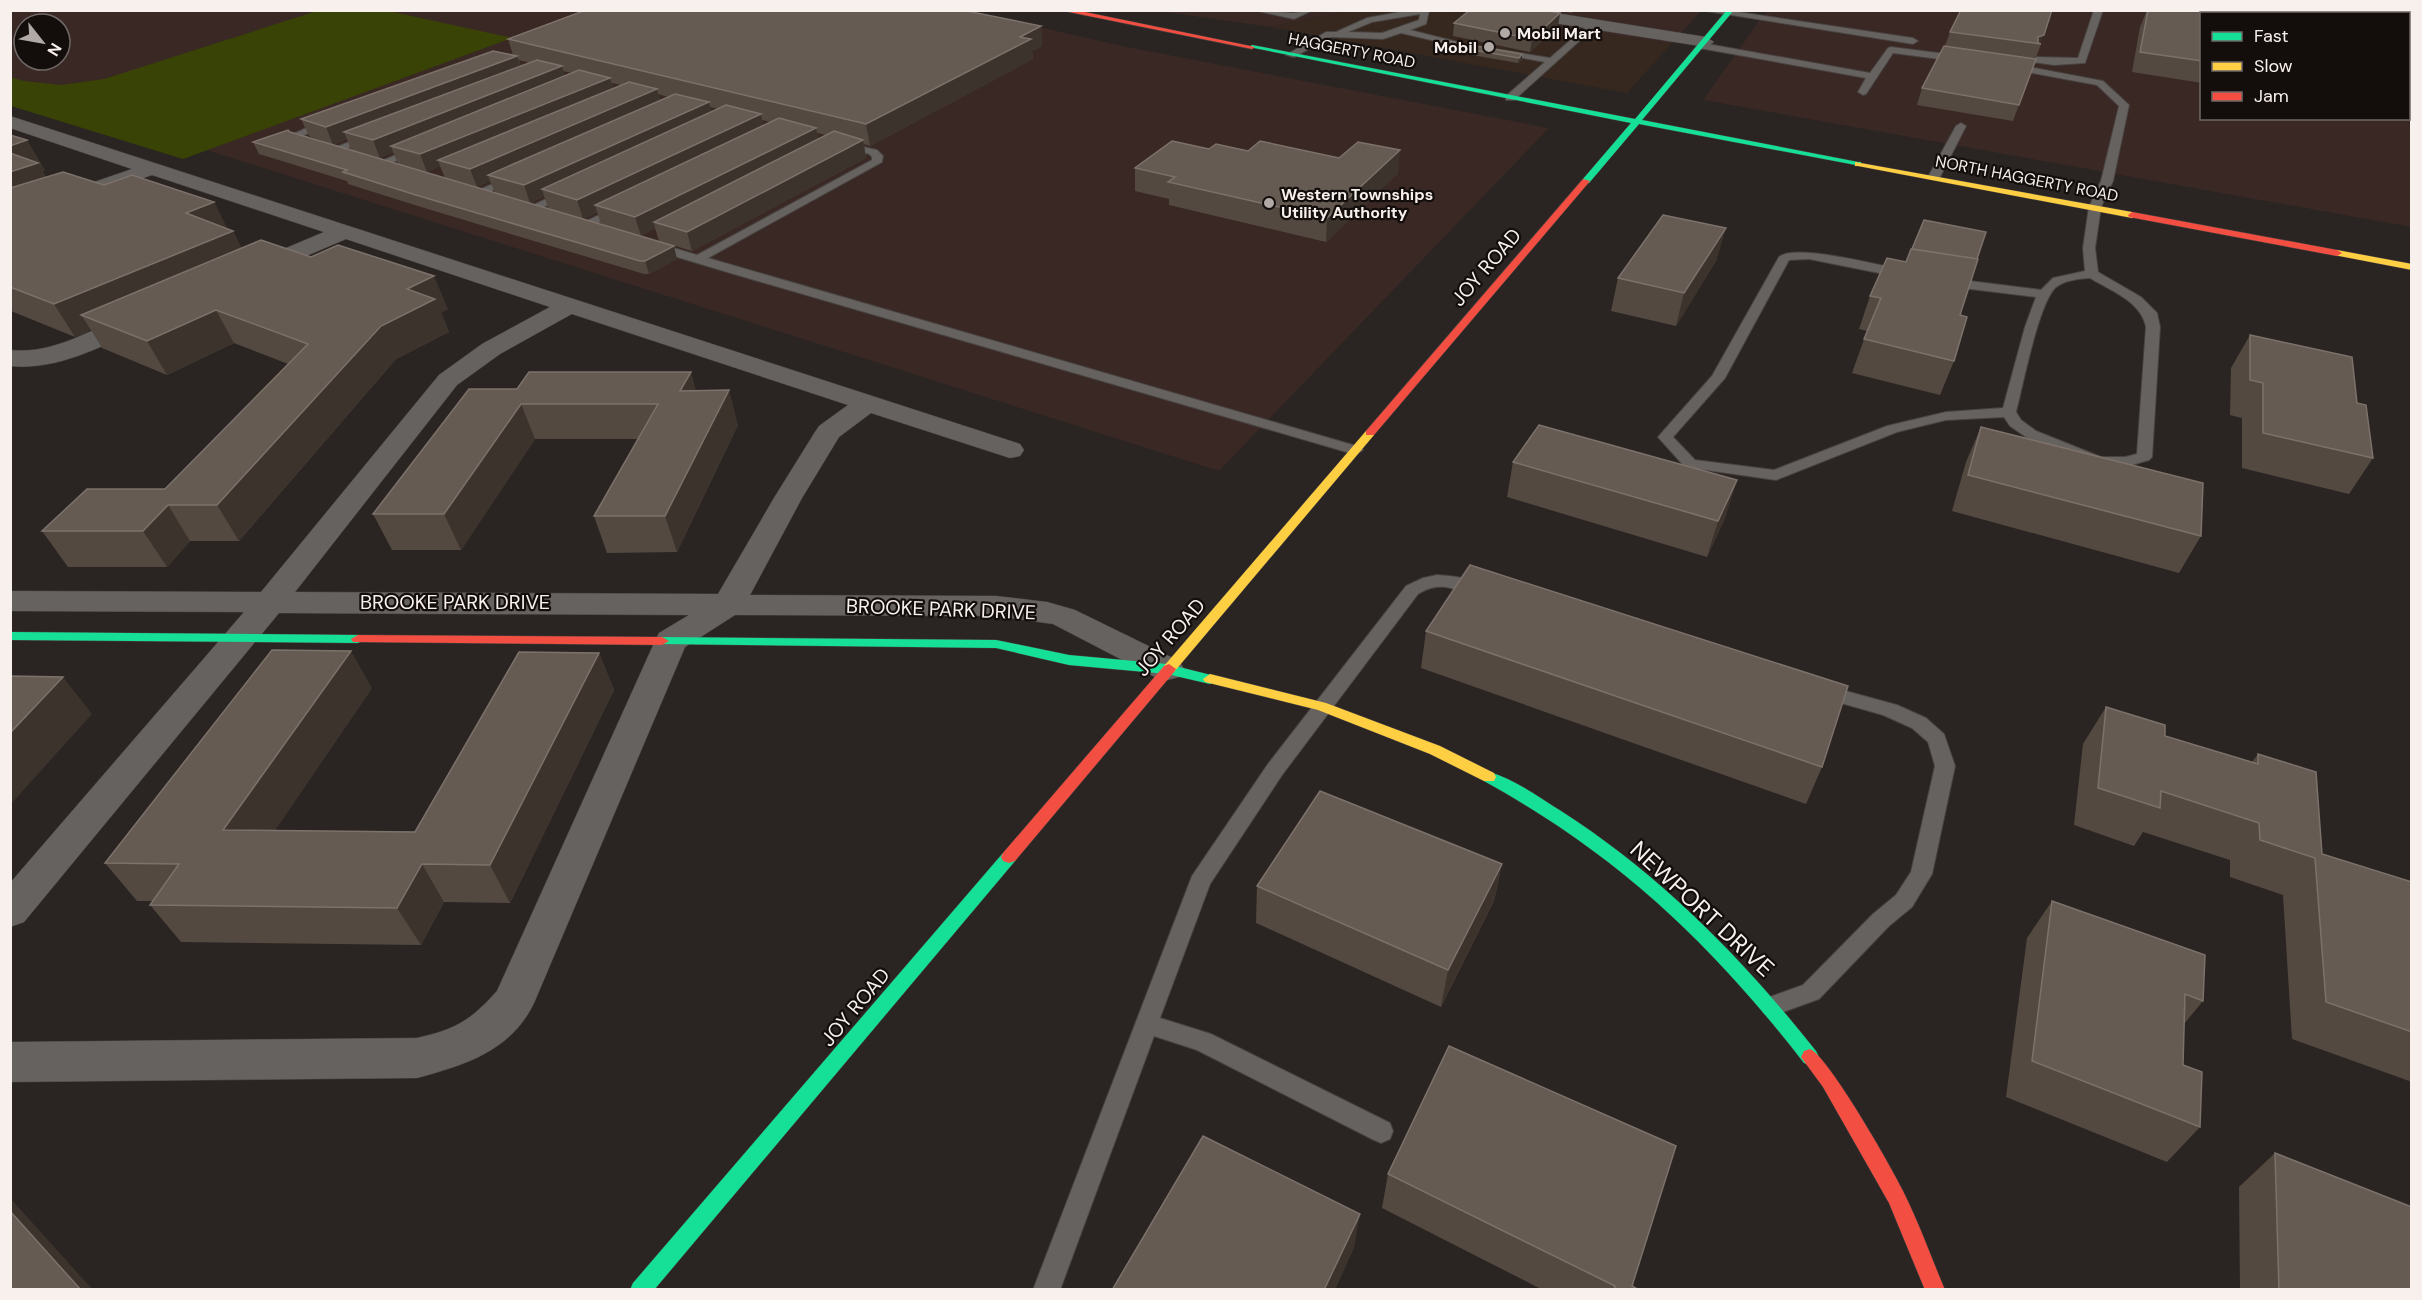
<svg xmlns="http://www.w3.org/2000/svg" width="2422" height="1300" viewBox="0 0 2422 1300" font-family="'DM Sans',sans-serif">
<rect width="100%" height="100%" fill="#2a2522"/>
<path fill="#36281f" d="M1348,11H1446L1671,44L1627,93L1270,27Z"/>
<g fill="#392824" fill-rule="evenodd">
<path d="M964,10L1127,47L1549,128L1219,471L11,88V11ZM24,24H60V60H24Z"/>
<path d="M1157,11H1348L1270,27Z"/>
<path d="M1446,11H1701L1671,44Z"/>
<path d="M1766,11H2411V227L1703,100ZM2202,14H2408V118H2202Z"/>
</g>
<path fill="#394305" d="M317,11H389L512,38L183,159L11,106L10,77L24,81L61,85L104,79Z"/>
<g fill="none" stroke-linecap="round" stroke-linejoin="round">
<defs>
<g id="lane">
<path d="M1253,10L1293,13L1313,10L1294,19Z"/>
<path d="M1411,10L1429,11L1426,24L1410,30L1470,45L1465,48L1401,33L1383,39L1331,37L1294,57L1286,55L1326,32H1336L1367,18ZM1420,14L1419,20L1382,33L1348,32L1372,22Z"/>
<path d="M1700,10H1725L1913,38L1918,41L1913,44Z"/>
<path d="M2094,10H2103L2085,63L2054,65L2032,62V58L2035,57L2078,58Z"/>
<path d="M1590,23L1597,25L1514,100H1506V96L1545,62L1495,53V49L1550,58Z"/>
<path d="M1702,43L1870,73L1888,48L1891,47L1962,56L1967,59L1962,62L1893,53L1866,94L1863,95L1858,92L1866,78L1699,48V44Z"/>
<path d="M2008,63L2103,81L2129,105L2113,181L2101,207L2095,248L2098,272L2141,297L2157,313L2160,327L2152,457L2149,460L2125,467L2094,465L2026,437L2010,426L2004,417L1946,420L1897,432L1776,480L1685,467L1658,437L1712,376L1779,257C1795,243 1881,266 1904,270L1910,274L1904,278L1809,259L1789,260L1725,378L1673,437L1695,460L1774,470L1887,426L1946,412L2003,408L2025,327L2036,297L1946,286L1940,282L1946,278L2041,290L2053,278L2085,271L2083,248L2089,207L2101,181L2119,106L2097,85L2005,68V64ZM2090,278C2111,291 2141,301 2146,327L2137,454L2125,457H2101L2036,431L2021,420L2016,412C2023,385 2038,306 2055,288C2064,280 2078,279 2090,278Z"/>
<path d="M328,118L332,119V123L302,136L318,142V146L296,142L291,135Z"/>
<path d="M1961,123L1966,126L1940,177L1938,179H1930L1928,177L1956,126Z"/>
<path d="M371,133L375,134V138L338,152H330L329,150Z"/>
<path d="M842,142L877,150L883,156L882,162L708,258L1360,447L1363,450L1355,455L1350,453L737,275L650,249L648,246L654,242L697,255L872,160V157L869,154L838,147V143Z"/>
<path d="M418,145L422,146V150L384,166H376L375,164Z"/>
<path d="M515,174L519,175V179L482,195L478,196L472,193Z"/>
<path d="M567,189L573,192L571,194L535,211L531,212L525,209Z"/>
<path d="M620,205L626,208L624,210L588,228L584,229L578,225Z"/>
<path d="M1437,575C1451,576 1480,578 1489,590L1486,594C1462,600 1449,575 1418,594L1282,775L1210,884L1160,1018L1211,1034L1390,1123L1393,1131L1390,1139L1381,1143L1372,1139L1197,1050L1154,1036L1060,1290H1033L1192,876L1268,764L1406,586L1423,578Z"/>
<path d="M1820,684L1897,705L1926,718L1944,734L1955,766L1932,874L1912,907L1889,926L1819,999L1772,1016L1764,1013L1760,1006L1764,999L1803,985L1873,914L1896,895L1911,872L1935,766L1928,742L1912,728L1883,715L1813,695L1811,690L1813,685Z"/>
</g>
<g id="street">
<path d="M1495,10H1537L1706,37L1714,42L1706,47L1503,15Z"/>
<path d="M10,116L1020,444L1024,450L1020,456L1010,458L871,413L839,437L802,498L750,595L996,596L1047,602L1075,610L1179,661L1184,669L1179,677L1167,680L1155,677L1053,624L996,616L735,615L685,647L534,1003C511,1051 465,1065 417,1078L10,1082V1042L417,1038C456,1029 470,1021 497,991L655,641L659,633L689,615L279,613L24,922L10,927V883L244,612L10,611V591L261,592L439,375L482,344L550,307L346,239L262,275L254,277L246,275L243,270L246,265L324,232L152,175L10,224V211L132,169L10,128ZM572,314L848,405L819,426L815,432L774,498L718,594L295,592L457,385L500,354Z"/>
<path d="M138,314L147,316L150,321L147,326C103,345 59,371 10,366V350C59,355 93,325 138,314Z"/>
</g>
<g id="fast">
<path d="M1727,10H1734L1642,120L1858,162H1861V166L1639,124L1589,183H1583V179L1631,123L1249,47L1252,45L1635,119Z"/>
<path d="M10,632L358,635L365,639L358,643L10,640Z"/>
<path d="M662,637L996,640L1069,655L1167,664L1215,676L1217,679L1210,684L1167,674L1069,665L996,648L657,644L655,641Z"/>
<path d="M1489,772C1514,779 1539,797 1561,811C1661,875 1743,959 1816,1051L1819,1057L1816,1063L1810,1065L1804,1063C1710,942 1618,855 1484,781L1482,777L1484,773Z"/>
<path d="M1009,851L1015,853L1017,857L1015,861L654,1290H630L633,1283L1003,853Z"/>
</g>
<g id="slow">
<path d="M1855,162L2132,212L2136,215L2132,218L1858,166H1855Z"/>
<path d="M2337,250L2412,264V270L2334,255L2332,253Z"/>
<path d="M1370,430L1374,431V435L1174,672H1164L1162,669L1164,666L1366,431Z"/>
<path d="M1210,674L1326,703L1440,746L1494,773L1496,777L1494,781H1484L1430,754L1318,710L1205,682L1203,679Z"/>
</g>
<g id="jam">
<path d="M1059,10H1075L1255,47L1252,49Z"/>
<path d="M1583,179L1590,181L1374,435H1366V431Z"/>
<path d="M2132,212L2337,250L2342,253L2337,256L2129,217L2128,215Z"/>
<path d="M358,635L662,637L669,641L662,645L353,642L351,639Z"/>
<path d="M1169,664L1176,669L1174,672L1015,861L1009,863L1003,861L1001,857L1003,853L1164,666Z"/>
<path d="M1810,1049C1828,1056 1892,1168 1903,1191C1919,1223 1931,1257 1945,1290H1925L1889,1203L1823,1087L1801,1057L1804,1051Z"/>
</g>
</defs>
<use href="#lane" stroke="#484341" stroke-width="2"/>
<use href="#street" stroke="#484341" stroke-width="1"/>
<use href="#fast" stroke="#484341" stroke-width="1"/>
<use href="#slow" stroke="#484341" stroke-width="1"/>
<use href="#jam" stroke="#484341" stroke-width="1"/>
<use href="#lane" fill="#66625f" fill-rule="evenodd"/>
<use href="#street" fill="#66625f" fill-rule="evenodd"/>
<use href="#fast" fill="#16e098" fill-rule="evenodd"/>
<use href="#slow" fill="#ffcf43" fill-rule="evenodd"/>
<use href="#jam" fill="#f24e42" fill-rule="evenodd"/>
</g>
<g fill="#544941" fill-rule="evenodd">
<path d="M1554,10H1574L1572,13Z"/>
<path d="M2147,10H2264L2202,14V83L2132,72L2140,27Z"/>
<path d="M1560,13L1558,26L1530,52L1453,36L1454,23Z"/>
<path d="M1041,26L1042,46L1032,51L1033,59L870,146L864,144L866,158L692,251L659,241L655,228L641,236L601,224L597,212L583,219L548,208L544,196L530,203L495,193L490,181L477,187L445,178L440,166L427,172L398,164L393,152L380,158L351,150L347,139L333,145L309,136L301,119L513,55L508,39ZM519,60L530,63L521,66ZM563,71L572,73L565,76ZM612,83L621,85L613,88ZM658,94L668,97L660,100ZM710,107L719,109L712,112ZM762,120L771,122L763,126ZM817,133L826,135L819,139Z"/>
<path d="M1950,32L2041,44L2013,121L1917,105L1922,88L1945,46Z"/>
<path d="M1438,44L1522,54V60L1518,63L1437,49Z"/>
<path d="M290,132L677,259L649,274H644L421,207L348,184L347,181L259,154L253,142Z"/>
<path d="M10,135L45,170L42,171L46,177L214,202L227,229L233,231L241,248L448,309L441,312L449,332L396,359L239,541H190L167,567H68L42,531L165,489L288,364L234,343L167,375L102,348L91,330L75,337L11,311Z"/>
<path d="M1209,149L1248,151L1398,173L1326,242L1169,205V199L1135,191V168Z"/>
<path d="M1717,259L1676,326L1611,311L1618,278Z"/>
<path d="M1977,259L1960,315L1954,361L1940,395L1852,373L1867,331L1859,329L1870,296Z"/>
<path d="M2250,335L2357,403L2373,458L2349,494L2242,468V418L2230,415L2231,368Z"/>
<path d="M469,389L696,391L738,425L677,552L607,553L594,516L638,439H535L461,550H392L373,514Z"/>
<path d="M1981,427L2201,536L2179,573L1952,511L1966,462Z"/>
<path d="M1513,462L1726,516L1707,557L1507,497Z"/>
<path d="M1426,631L1822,767L1806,804L1421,668Z"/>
<path d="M599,653L614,690L510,903L444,902L421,945L181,942L150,905L153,901H137L105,863L372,688L275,830L415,832Z"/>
<path d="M2106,707L2165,736L2252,762L2258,754L2322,854L2412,882V1082L2292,1039L2283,895L2230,877V860L2143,832L2134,846L2074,825L2083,744Z"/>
<path d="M1502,864L1494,901L1441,1007L1256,923L1257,886Z"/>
<path d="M2052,901L2203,1001L2184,1024L2183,1065L2200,1127L2167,1162L2006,1097L2027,938Z"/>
<path d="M2275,1153L2412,1290H2240L2239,1187Z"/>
<path d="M1388,1174L1632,1286L1639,1290H1543L1382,1208Z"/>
</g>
<g fill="#3c332d">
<path d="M1560,13L1558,26L1530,52L1532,39Z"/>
<path d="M1041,26L1042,46L1032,51L1033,59L870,146L866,124L1020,37Z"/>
<path d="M2044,35L2040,44L2035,43L2038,37Z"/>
<path d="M1522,54V60L1518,63L1519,58Z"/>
<path d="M517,56L523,72L344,132L347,139L333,145L326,127Z"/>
<path d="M562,66L567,82L391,146L393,152L380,158L373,140Z"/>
<path d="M610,78L615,94L438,160L440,166L427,172L420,154Z"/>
<path d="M657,89L661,106L488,175L490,181L477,187L470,169Z"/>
<path d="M709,102L713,119L542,189L544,196L530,203L524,185Z"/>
<path d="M761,114L764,131L595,205L597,212L583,219L577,200Z"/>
<path d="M816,128L820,145L654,222L655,228L641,236L635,217Z"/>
<path d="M27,140L45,170L42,171L55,193L10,208V146Z"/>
<path d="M863,140L866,158L692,251L687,232Z"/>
<path d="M1400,150L1398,173L1326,242L1327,218Z"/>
<path d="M214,202L229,232L233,231L249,262L81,315L91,330L75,337L54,304L186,213Z"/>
<path d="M1726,228L1717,259L1676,326L1684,293Z"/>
<path d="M674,246L677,259L649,274L645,261Z"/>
<path d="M434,276L448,309L441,312L449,332L396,359L239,541L217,505L407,289Z"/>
<path d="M216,310L234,343L167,375L147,341Z"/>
<path d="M691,372L700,406L680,391Z"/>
<path d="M729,390L738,425L677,552L665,516Z"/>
<path d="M521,404L535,439L461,550L444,514Z"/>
<path d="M1737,480L1726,516L1707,557L1718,521Z"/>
<path d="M168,505L190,541L167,567L143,531Z"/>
<path d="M351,651L372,688L250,867L223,830Z"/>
<path d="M599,653L614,690L510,903L490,865Z"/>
<path d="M63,677L92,714L10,805V733Z"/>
<path d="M422,864L444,902L421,945L397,908Z"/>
<path d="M1502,864L1494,901L1441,1007L1448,970Z"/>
<path d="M10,1198L93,1290H81L10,1211Z"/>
<path d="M1360,1214L1354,1248L1335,1290H1324Z"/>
</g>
<g fill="#665b53" stroke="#7d726b" stroke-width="1.5">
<path d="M586,10H962L1041,26L1020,37L1031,39L866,124L508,39Z"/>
<path d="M1470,10H1543L1560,13L1532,39L1454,23Z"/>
<path d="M1961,10H2052L2044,35L2038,37V43L2041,44L1950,32Z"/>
<path d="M2148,10L2173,11V10H2264V14H2202V61L2140,52Z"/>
<path d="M1442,40L1522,54L1519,58L1438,44Z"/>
<path d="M1944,46L2036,59L2019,105L1922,88Z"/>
<path d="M493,51L517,56L326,127L301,119Z"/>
<path d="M537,60L562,66L373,140L344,132Z"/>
<path d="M579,70L610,78L420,154L391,146Z"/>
<path d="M629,82L657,89L470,169L438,160Z"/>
<path d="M675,94L709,102L524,185L488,175Z"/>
<path d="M726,105L761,114L577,200L542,189Z"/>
<path d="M779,118L816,128L635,217L595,205Z"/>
<path d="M288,130L290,132L674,246L645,261H640L416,195L343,172L347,170L253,142Z"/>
<path d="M834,131L863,140L687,232L654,222Z"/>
<path d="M10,135L27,140L10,146Z"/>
<path d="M1172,141L1209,149L1216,144L1248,151L1260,141L1339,158L1358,142L1400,150L1327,218L1168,182L1175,177L1135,168Z"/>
<path d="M10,153L38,163L10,172Z"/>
<path d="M63,172L104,185L132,175L214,202L186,213L233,231L54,304L10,287V188Z"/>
<path d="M1663,215L1726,228L1684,293L1618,278Z"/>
<path d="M1924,220L1986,232L1977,259L1912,249Z"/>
<path d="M261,240L311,257L338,245L434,276L407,289L435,299L381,326L217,505H168L143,531H42L87,489H165L308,344L216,310L147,341L81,315Z"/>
<path d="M1911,249L1978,259L1960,315L1967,317L1954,361L1864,339L1881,298L1870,296L1887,258L1906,262Z"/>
<path d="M2250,335L2352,357L2357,403L2366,405L2373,458L2263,433V383L2250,380Z"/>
<path d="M529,372H691L680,391L729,390L665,516H594L658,404H521L444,514H373L469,389H517Z"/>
<path d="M1539,425L1737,480L1718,521L1513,462Z"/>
<path d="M1981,427L2203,483L2201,536L1968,475Z"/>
<path d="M1470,565L1848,686L1822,767L1426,631Z"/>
<path d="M272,650L351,651L223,830L415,832L519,652L599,653L490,865L422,864L397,908L150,905L179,864L105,863Z"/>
<path d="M10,676L63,677L10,733Z"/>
<path d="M2106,707L2165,725V736L2258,764V754L2316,772L2322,854L2412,882V1032L2326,1002L2315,858L2260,840L2259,823L2161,791L2160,808L2098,788Z"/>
<path d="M1320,791L1502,864L1448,970L1257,886Z"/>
<path d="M2052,901L2205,955L2203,1001L2185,994L2183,1065L2202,1072L2200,1127L2032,1061Z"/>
<path d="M1449,1046L1676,1146L1632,1286L1639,1290H1614L1615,1286L1388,1174Z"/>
<path d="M1203,1136L1360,1214L1324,1290H1112Z"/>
<path d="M2275,1153L2412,1207V1290H2279Z"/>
<path d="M10,1211L81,1290H10Z"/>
</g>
<g fill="#b0a9a5" stroke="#130e0c" stroke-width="2">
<circle cx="1505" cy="33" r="6"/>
<circle cx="1489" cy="47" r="6"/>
<circle cx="1269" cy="203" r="6"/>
</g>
<g text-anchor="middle" stroke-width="4.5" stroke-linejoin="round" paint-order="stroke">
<g font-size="16" font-weight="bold" fill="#f8f0ec" stroke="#130e0c" text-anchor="start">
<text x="1517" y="39">Mobil Mart</text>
<text x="1477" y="53" text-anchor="end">Mobil</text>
<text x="1281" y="200">Western Townships<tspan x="1281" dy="18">Utility Authority</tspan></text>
</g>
<g font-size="16" fill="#f8f0ec" stroke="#130e0c">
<text transform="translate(1352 50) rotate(11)" y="6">HAGGERTY ROAD</text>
<text transform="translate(2027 178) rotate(11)" y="6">NORTH HAGGERTY ROAD</text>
</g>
<g font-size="20" fill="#f8f0ec" stroke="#130e0c">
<text transform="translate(1486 267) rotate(-49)" y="7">JOY ROAD</text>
<text x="455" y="609">BROOKE PARK DRIVE</text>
<text transform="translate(941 609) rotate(2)" y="7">BROOKE PARK DRIVE</text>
<text transform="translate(1170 637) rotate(-49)" y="7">JOY ROAD</text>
<text transform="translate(855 1007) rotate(-50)" y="7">JOY ROAD</text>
</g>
<g font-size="24" fill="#f8f0ec" stroke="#130e0c">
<text transform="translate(1702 909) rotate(43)" y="8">NEWPORT DRIVE</text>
</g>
</g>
<rect width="2422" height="1300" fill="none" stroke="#f8f0ec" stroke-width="24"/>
<rect x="2200" y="12" width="210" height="108" fill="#130e0c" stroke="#6f6866" stroke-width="1.5"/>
<rect x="2212" y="32" width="30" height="9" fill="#16e098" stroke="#6f6866" stroke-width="1.5"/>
<text x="2254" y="42" font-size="18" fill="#f8f0ec">Fast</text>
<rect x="2212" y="62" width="30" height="9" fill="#ffcf43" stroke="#6f6866" stroke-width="1.5"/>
<text x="2254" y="72" font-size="18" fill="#f8f0ec">Slow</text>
<rect x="2212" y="92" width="30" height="9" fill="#f24e42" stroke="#6f6866" stroke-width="1.5"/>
<text x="2254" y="102" font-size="18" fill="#f8f0ec">Jam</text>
<g transform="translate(42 42) rotate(121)"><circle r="28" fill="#130e0c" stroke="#6f6866" stroke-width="1.5"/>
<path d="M0-4.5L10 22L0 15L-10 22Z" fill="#b0a9a5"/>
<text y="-9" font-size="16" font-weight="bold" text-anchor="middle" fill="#f8f0ec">N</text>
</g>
</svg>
